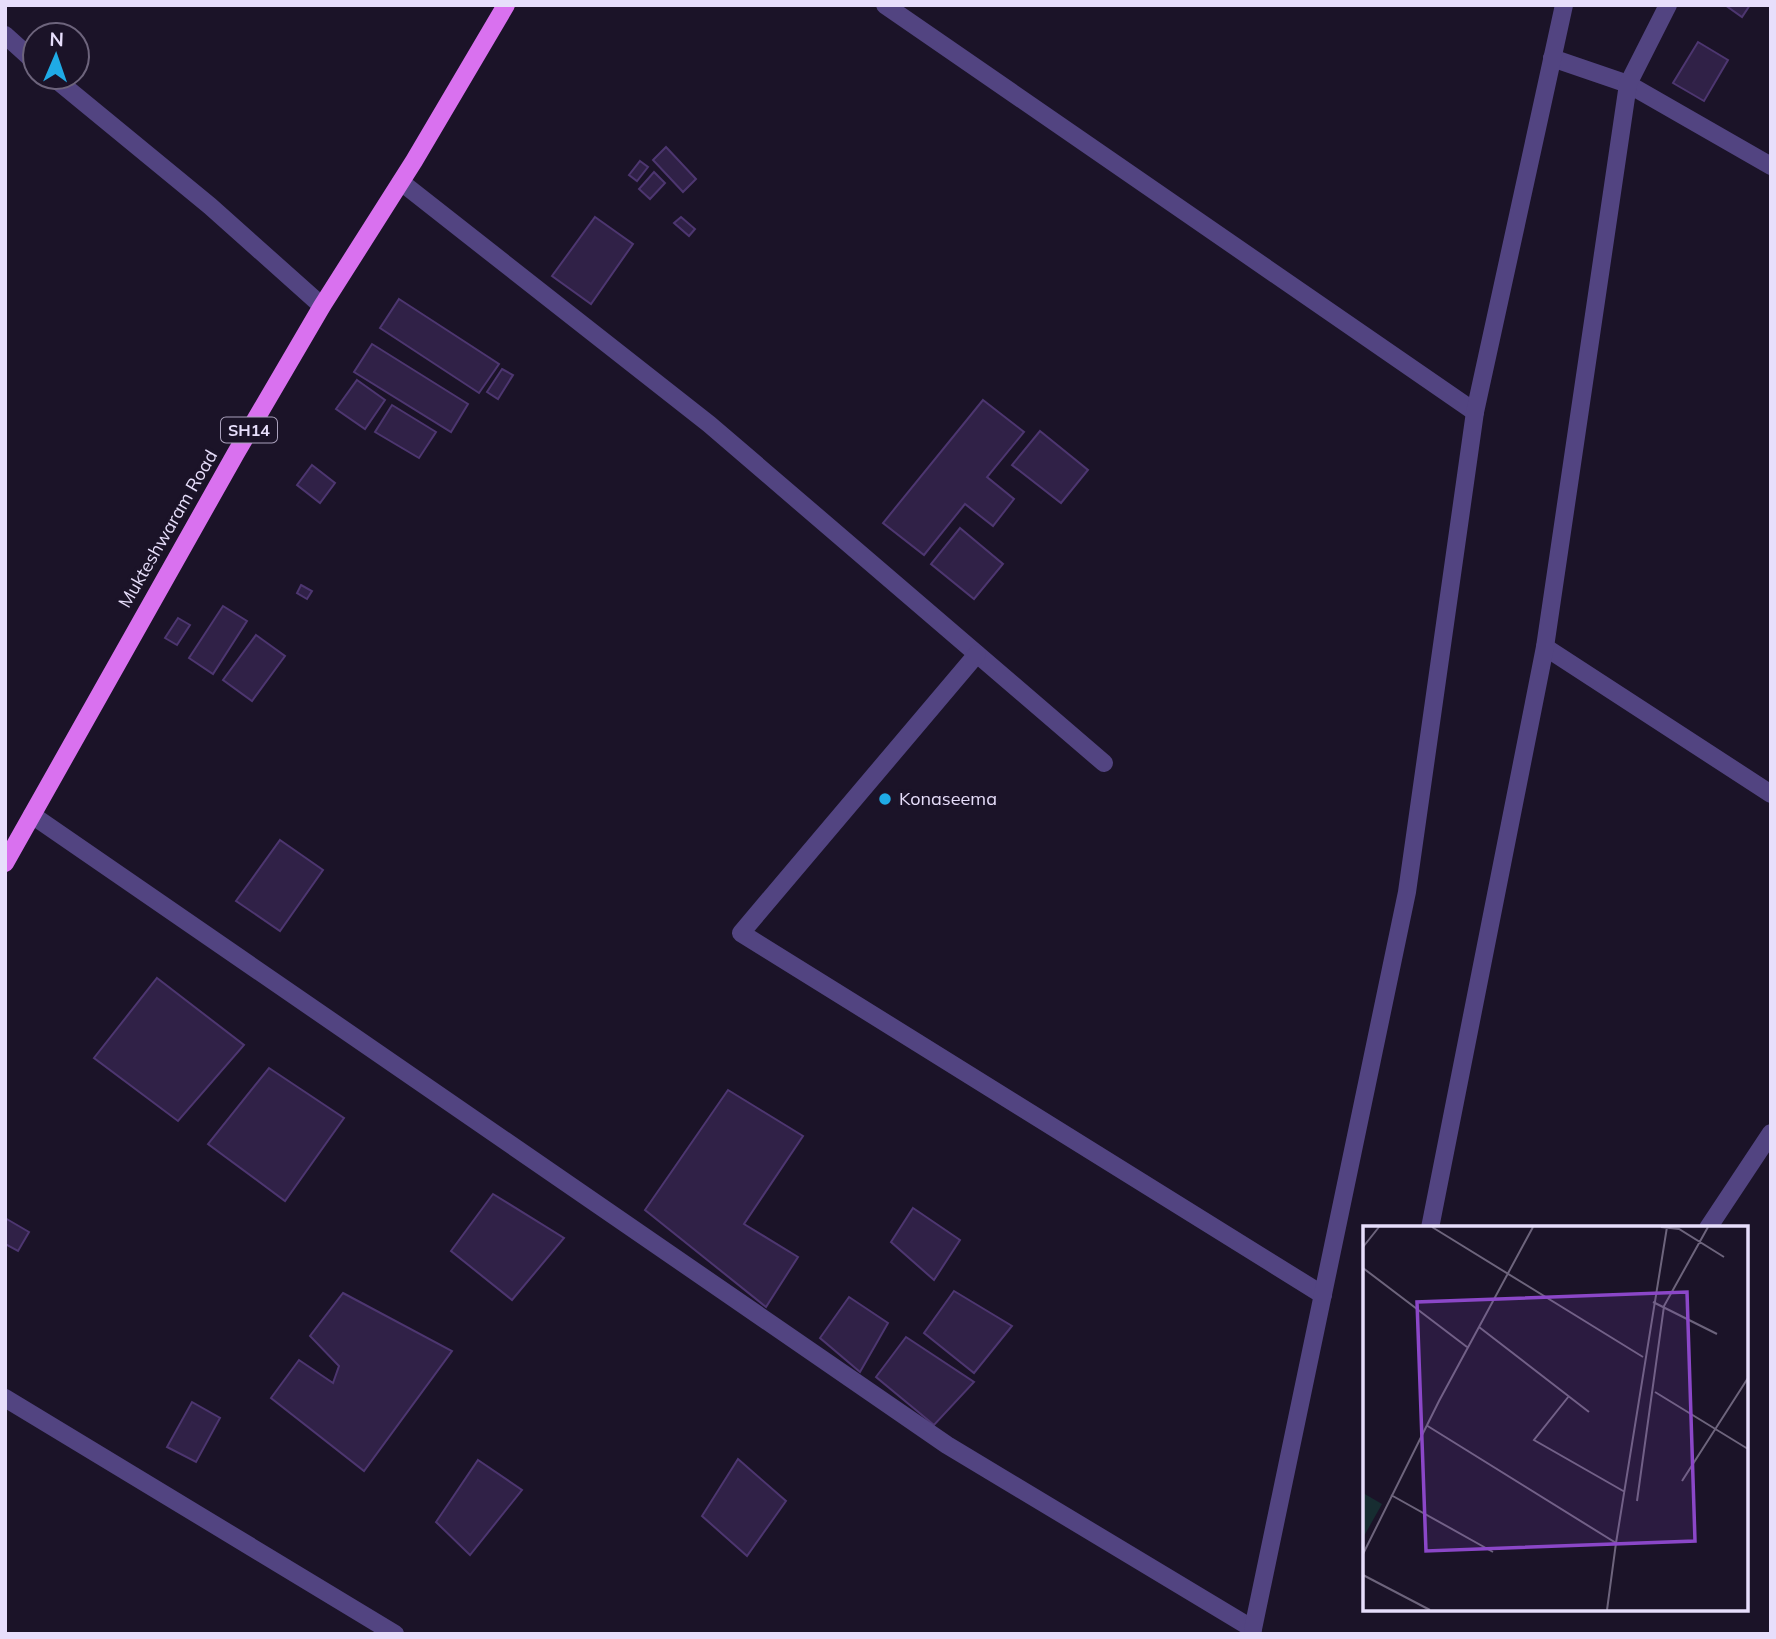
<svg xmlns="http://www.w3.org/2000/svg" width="1776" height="1639" viewBox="0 0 1776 1639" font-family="Mulish,sans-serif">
<rect width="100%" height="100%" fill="#1b1328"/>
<g fill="#302147" stroke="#4d3670" stroke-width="2">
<path d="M1725,5H1750L1742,17Z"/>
<path d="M1698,42L1728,60L1704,101L1673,83Z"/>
<path d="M666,147L696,179L683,192L653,160Z"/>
<path d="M640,161L648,167L637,181L629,175Z"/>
<path d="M654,172L665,183L650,199L639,189Z"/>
<path d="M595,217L633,244L591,304L552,276Z"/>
<path d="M681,217L695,229L689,236L674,223Z"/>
<path d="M399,299L499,364L479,393L380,328Z"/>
<path d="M372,344L468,404L451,432L354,372Z"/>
<path d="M502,369L513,375L498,399L487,392Z"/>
<path d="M357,380L385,400L365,429L336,409Z"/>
<path d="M983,400L1024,432L987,477L1014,499L993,526L965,504L924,555L883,523Z"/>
<path d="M392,405L436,432L419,458L375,432Z"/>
<path d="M1040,431L1088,470L1061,503L1012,465Z"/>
<path d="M312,465L335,483L320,503L297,485Z"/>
<path d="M960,528L1003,564L974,599L931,564Z"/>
<path d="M301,585L312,591L307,599L297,593Z"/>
<path d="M223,606L247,621L213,674L189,658Z"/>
<path d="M178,618L190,625L177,645L165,638Z"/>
<path d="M256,635L285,656L252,701L223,680Z"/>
<path d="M280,840L323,870L280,931L236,901Z"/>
<path d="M157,978L244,1045L178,1121L94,1058Z"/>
<path d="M269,1068L344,1118L285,1201L208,1144Z"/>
<path d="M728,1090L803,1136L744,1224L798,1257L766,1307L645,1210Z"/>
<path d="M493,1194L564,1238L512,1300L451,1251Z"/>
<path d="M913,1208L960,1240L934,1280L891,1242Z"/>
<path d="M5,1218L29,1232L18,1251L5,1244Z"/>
<path d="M954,1291L1012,1326L974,1373L924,1333Z"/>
<path d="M343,1293L452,1351L364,1471L271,1398L299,1360L333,1383L339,1366L310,1336Z"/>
<path d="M849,1297L888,1323L860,1372L820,1338Z"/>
<path d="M906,1337L974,1382L934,1425L876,1377Z"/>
<path d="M192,1402L220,1418L196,1462L167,1447Z"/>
<path d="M738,1459L786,1501L747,1556L702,1516Z"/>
<path d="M478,1460L522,1490L470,1555L436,1522Z"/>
</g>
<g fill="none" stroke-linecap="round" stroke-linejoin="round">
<g stroke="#524481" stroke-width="18">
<path d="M885,5L1475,412"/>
<path d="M5,35L35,62"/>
<path d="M1552,58L1628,84L1771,166"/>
<path d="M53,77L210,206L322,306"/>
<path d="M401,182L709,424L1104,763"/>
<path d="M1545,647L1771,794"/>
<path d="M977,654L741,933L1323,1295"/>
<path d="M32,815L947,1445L1253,1629L1252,1634"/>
<path d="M1430,1228L1545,647L1628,84L1668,5"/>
<path d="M1708,1228L1771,1133"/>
<path d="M5,1398L395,1634"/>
<path d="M1253,1629L1407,892L1475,412L1564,5"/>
</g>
<path stroke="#d971ef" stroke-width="18" d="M5,863L236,453L322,306L414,161L506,5"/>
</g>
<circle fill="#1fabe6" stroke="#1b1328" stroke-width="2.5" cx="885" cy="799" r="7"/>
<g text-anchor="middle" stroke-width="7" stroke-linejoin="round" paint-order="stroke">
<rect fill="#1b1328" stroke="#aaa1bc" stroke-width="2" x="221" y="417.5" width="56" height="25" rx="5"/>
<g font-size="16" font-weight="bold" fill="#e7defb">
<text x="249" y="436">SH14</text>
</g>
<g font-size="18" fill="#e7defb" stroke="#1b1328">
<text transform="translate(168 529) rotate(-60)" y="6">Mukteshwaram Road</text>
</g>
<g font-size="18" fill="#e7defb" stroke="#1b1328" text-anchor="start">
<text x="899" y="805">Konaseema</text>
</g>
</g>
<g transform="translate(1363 1226)">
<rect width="385" height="385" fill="#1b1328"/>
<path d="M0,267L19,278L1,310L0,309Z" fill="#172d31"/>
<path fill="none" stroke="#6d647c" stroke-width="2" d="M69,1L280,131M298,1L316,3L361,31M0,21L16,1M0,42L104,121M290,76L354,108M116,101L226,186M292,166L385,223M206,170L171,214L262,266M63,199L253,317L244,384M319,255L385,152M28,269L130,326M274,275L301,80L345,1M253,317L304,1M0,328L76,175L170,1M0,349L67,384"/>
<path fill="#8b47c8" fill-opacity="0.15" stroke="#8b47c8" stroke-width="3.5" d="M324,66L332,315L63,325L54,76Z"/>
<rect width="385" height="385" fill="none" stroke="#e7defb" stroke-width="3.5"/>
</g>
<rect width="1776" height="1639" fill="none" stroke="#e7defb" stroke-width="14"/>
<g transform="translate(56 56) rotate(2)"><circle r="33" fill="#1b1328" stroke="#6d647c" stroke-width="2"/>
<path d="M0-5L12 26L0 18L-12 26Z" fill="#1fabe6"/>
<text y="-10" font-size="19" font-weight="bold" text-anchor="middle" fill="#e7defb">N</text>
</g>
</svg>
